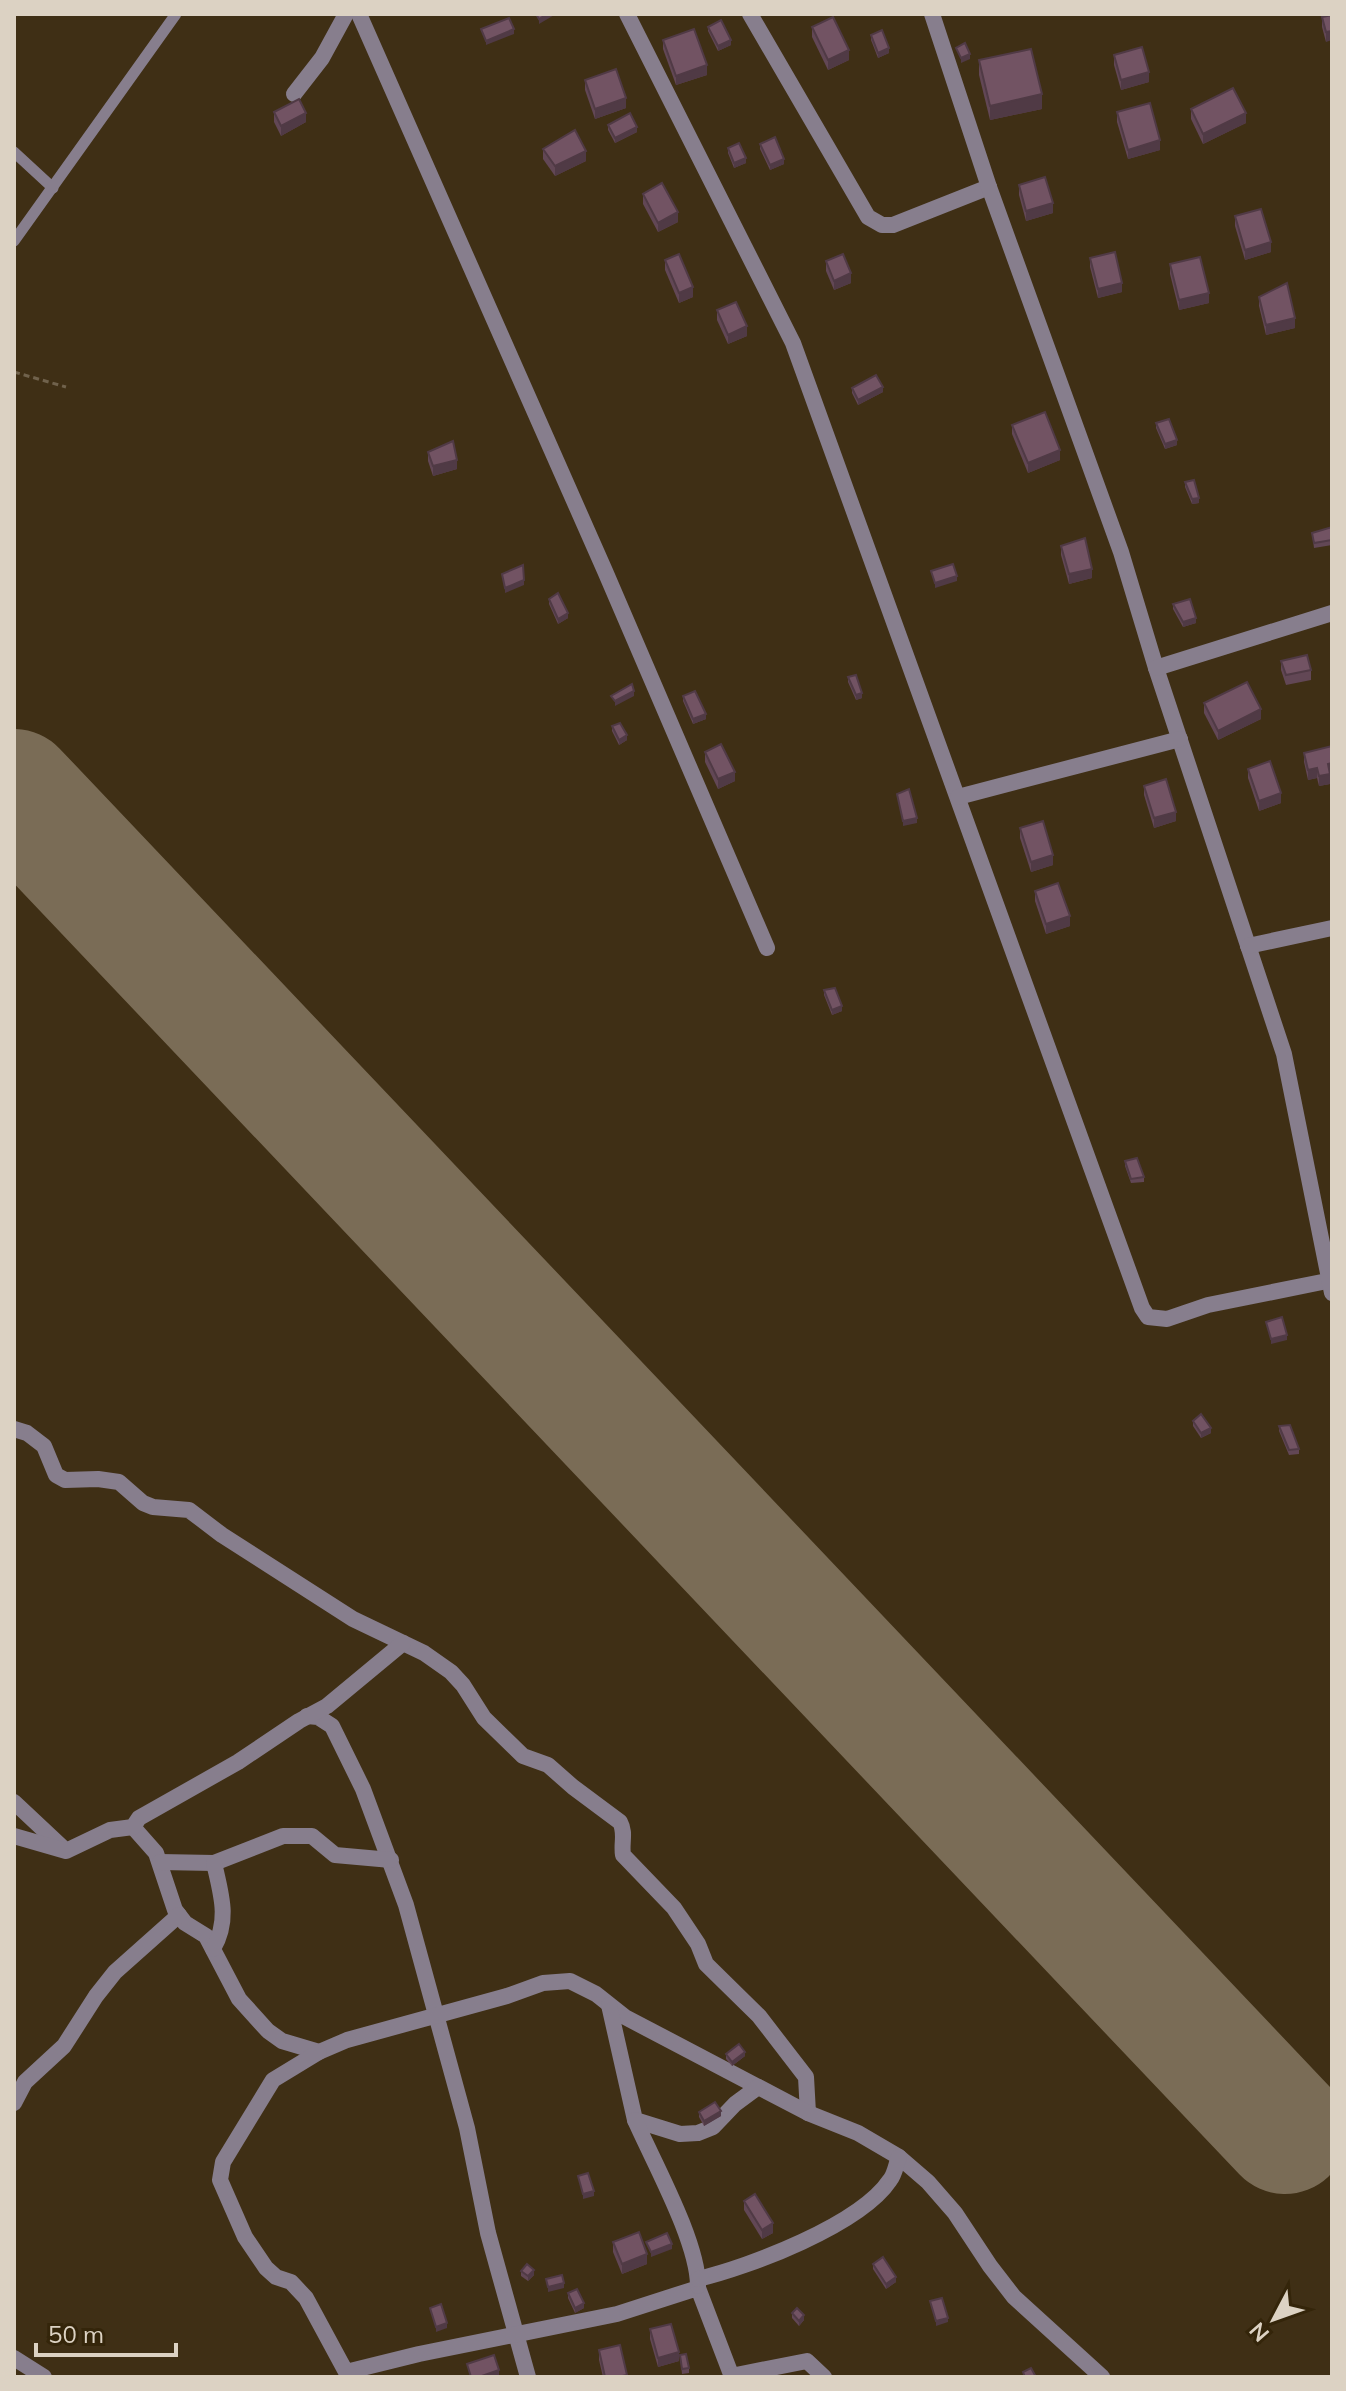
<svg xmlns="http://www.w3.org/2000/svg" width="1346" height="2391" viewBox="0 0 1346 2391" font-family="Mulish,sans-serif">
<rect width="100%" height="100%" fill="#3f2f15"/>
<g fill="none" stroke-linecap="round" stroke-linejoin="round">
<path stroke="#7a6c56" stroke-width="126" d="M14,792L1285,2131"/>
<path stroke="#70624c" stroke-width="3" stroke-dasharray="6 4" stroke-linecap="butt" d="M14,372L66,387"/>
<g stroke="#877e8d" stroke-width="11">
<path d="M14,152L53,188"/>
<path d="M14,241L176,14"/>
</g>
<g stroke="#877e8d" stroke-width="16">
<path d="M359,14L605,571L767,948"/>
<path d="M627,14L793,343L1142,1308L1148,1317L1167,1319L1208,1305L1332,1280"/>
<path d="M750,14L868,217L882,225H893L989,187"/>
<path d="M932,14L989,187L1121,552L1156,668L1284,1054L1332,1293"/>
<path d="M294,94L322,58L346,14"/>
<path d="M1156,668L1332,613"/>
<path d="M958,797L1180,739"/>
<path d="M1248,946L1332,928"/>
<path d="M14,1429L27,1433L44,1446L56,1475L65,1480L98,1479L119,1482L143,1503L153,1507L189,1510L222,1535L353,1619L424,1653L451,1672L463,1685L484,1718L523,1756L548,1765L573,1787L620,1822C626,1833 621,1843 623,1855L674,1908L698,1944L706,1964L759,2016L806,2077L808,2113"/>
<path d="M307,1716L318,1717L332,1726L363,1789L406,1905L467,2128L488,2233L528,2377"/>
<path d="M14,1802L62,1847"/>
<path d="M133,1827L156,1853L175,1910L185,1923L206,1936L239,1999L268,2031L282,2041L319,2052L347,2040L507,1996L543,1983L570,1981L596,1994L625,2017L808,2113L858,2133L899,2157L928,2182L955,2213L990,2266L1014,2297L1102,2377"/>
<path d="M14,1836L66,1851L110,1830L133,1827L139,1818L238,1762L299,1721L327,1706L403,1643"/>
<path d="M160,1862L214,1863L283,1836H312L335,1855L391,1860"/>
<path d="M213,1949C230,1920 221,1894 214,1863"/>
<path d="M609,2005L635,2120L680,2134L698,2133L713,2127L735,2104L758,2087"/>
<path d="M319,2052L273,2080L223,2162L220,2180L245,2237L266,2268L276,2277L291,2282L306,2298L346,2372L419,2354L617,2314L698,2288L732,2377"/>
<path d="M14,2103L25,2082L64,2046L96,1996L115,1972L179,1915"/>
<path d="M635,2120C654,2163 698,2242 698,2286"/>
<path d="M698,2279C749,2267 860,2225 890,2180C895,2174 896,2164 899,2157"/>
<path d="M14,2358L44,2377"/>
<path d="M731,2376L807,2361L824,2377"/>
</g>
</g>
<g fill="#624755">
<path d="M1332,15L1326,42L1322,27V17Z"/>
<path d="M708,27L731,45L718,51L708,31Z"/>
<path d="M812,27L849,60L828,70L812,37Z"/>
<path d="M871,35L889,53L878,58L871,40Z"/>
<path d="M663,40L707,75L676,85L663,49Z"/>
<path d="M1114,55L1149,82L1121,90L1114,65Z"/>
<path d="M979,60L1042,109L990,120L979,75Z"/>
<path d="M585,80L626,108L595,119L585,90Z"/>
<path d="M1191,109L1246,123L1203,144L1191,119Z"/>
<path d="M274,112L306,122L281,136L274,122Z"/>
<path d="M1117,112L1160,150L1128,159L1117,122Z"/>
<path d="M608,125L637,132L615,143L608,130Z"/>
<path d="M760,144L784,164L770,170L760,149Z"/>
<path d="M728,148L746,163L734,168L728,153Z"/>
<path d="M543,149L586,161L555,176L543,159Z"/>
<path d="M1019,185L1053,213L1026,221L1019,195Z"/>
<path d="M643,194L678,222L658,232L643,204Z"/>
<path d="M1235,216L1271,252L1245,260L1235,226Z"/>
<path d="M1090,258L1122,292L1098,298L1090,267Z"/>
<path d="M665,260L693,297L679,303L665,270Z"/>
<path d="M826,261L851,283L834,290L826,271Z"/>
<path d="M1170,264L1209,303L1179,310L1170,274Z"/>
<path d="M1259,297L1295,328L1266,335L1259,306Z"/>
<path d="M717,310L747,336L728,344L717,320Z"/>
<path d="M852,388L883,392L858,405L852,393Z"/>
<path d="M1156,423L1177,445L1165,449L1156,428Z"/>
<path d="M1012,425L1060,460L1028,473L1012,434Z"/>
<path d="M428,452L457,469L433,476L428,461Z"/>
<path d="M1185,482L1199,503L1192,504L1185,487Z"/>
<path d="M1332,527V545L1314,548L1312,533Z"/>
<path d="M1061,546L1092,578L1069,584L1061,555Z"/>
<path d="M549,599L568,618L558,624L549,604Z"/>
<path d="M1173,604L1196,623L1183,627L1173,609Z"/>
<path d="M1281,661L1311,670V680L1286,685L1281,670Z"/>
<path d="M848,677L862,698L856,700L848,682Z"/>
<path d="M683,696L706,719L693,724L683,701Z"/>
<path d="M1204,703L1261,719L1218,740L1204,713Z"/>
<path d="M612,726L627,740L619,745L612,731Z"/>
<path d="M1332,746V773H1330V784L1319,786L1317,778L1308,780L1304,762V753Z"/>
<path d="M705,752L735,781L718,789L705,762Z"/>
<path d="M1248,769L1281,803L1259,811L1248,778Z"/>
<path d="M1144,786L1176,821L1154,828L1144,795Z"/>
<path d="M1020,828L1053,865L1031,872L1020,838Z"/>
<path d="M1035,891L1070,926L1046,934L1035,901Z"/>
<path d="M824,990L842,1011L832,1015L824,995Z"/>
<path d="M1125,1161L1144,1177V1182L1131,1183L1125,1166Z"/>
<path d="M1193,1421L1211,1433L1201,1438L1193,1426Z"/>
<path d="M1279,1426L1299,1449V1454L1289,1455L1279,1431Z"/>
<path d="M726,2054L745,2056L732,2066L726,2059Z"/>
<path d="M699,2112L721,2116L704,2126L699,2117Z"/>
<path d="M744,2201L773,2233L762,2239L744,2210Z"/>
<path d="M613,2242L647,2264L622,2274L613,2252Z"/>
<path d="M873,2264L896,2282L886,2289L873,2269Z"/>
<path d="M521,2271L534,2275L528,2281L521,2276Z"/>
<path d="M568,2293L584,2308L575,2313L568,2298Z"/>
<path d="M792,2313L804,2320L799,2326L792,2318Z"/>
<path d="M650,2329L679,2361L658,2367L650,2339Z"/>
<path d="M599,2350L627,2377H603L599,2360Z"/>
<path d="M680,2355L689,2368V2373L682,2374Z"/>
</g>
<g fill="#503a45">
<path d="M547,14H556L539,24V19Z"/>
<path d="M514,29V34L486,45V41Z"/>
<path d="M1332,31V40L1326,42V32Z"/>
<path d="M731,40V45L718,51V46Z"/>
<path d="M889,48V53L878,58V53Z"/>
<path d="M849,50V60L828,70V60Z"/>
<path d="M970,54V59L961,63V58Z"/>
<path d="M707,65V75L676,85V76Z"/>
<path d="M1149,72V82L1121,90V80Z"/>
<path d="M1042,94V109L990,120V106Z"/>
<path d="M626,98V108L595,119V109Z"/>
<path d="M306,113V122L281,136V126Z"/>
<path d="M1246,113V123L1203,144V134Z"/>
<path d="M637,127V132L615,143V138Z"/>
<path d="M1160,140V150L1128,159V150Z"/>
<path d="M586,151V161L555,176V166Z"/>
<path d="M746,158V163L734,168V163Z"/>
<path d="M784,159V164L770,170V165Z"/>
<path d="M1053,203V213L1026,221V211Z"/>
<path d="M678,212V222L658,232V223Z"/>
<path d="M1271,242V252L1245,260V250Z"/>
<path d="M851,273V283L834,290V281Z"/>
<path d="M1122,283V292L1098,298V289Z"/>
<path d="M693,287V297L679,303V293Z"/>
<path d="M1209,293V303L1179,310V300Z"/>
<path d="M1295,318V328L1266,335V325Z"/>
<path d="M747,326V336L728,344V335Z"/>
<path d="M883,387V392L858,405V400Z"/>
<path d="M1177,440V445L1165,449V444Z"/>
<path d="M1060,450V460L1028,473V463Z"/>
<path d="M457,460V469L433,476V466Z"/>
<path d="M1199,498V503L1192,504V499Z"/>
<path d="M1092,569V578L1069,584V574Z"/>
<path d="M957,576V581L935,588V583Z"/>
<path d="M524,580V585L505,593V588Z"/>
<path d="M568,613V618L558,624V619Z"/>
<path d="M1196,618V623L1183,627V622Z"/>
<path d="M634,691V696L615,706V701Z"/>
<path d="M862,693V698L856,700V695Z"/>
<path d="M1261,709V719L1218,740V731Z"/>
<path d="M706,714V719L693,724V719Z"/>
<path d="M627,735V740L619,745V740Z"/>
<path d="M1332,763V773L1328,774V764Z"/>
<path d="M1317,768V778L1308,780V770Z"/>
<path d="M735,772V781L718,789V779Z"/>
<path d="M1330,774V784L1319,786V776Z"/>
<path d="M1281,793V803L1259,811V801Z"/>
<path d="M1176,812V821L1154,828V818Z"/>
<path d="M917,818V823L903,826V821Z"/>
<path d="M1053,855V865L1031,872V862Z"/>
<path d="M1070,916V926L1046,934V924Z"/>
<path d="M842,1006V1011L832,1015V1010Z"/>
<path d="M1287,1335V1340L1271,1344V1339Z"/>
<path d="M1211,1428V1433L1201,1438V1433Z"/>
<path d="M745,2052V2056L732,2066V2062Z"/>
<path d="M721,2111V2116L704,2126V2121Z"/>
<path d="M594,2191V2196L583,2199V2194Z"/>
<path d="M773,2223V2233L762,2239V2230Z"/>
<path d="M672,2244V2249L651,2257V2252Z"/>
<path d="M647,2254V2264L622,2274V2264Z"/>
<path d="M534,2270V2275L528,2281V2276Z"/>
<path d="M896,2277V2282L886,2289V2284Z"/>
<path d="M564,2283V2288L548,2292V2287Z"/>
<path d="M584,2303V2308L575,2313V2308Z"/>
<path d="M804,2315V2320L799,2326V2321Z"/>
<path d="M948,2318V2322L936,2326V2321Z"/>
<path d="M447,2323V2328L436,2332V2327Z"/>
<path d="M679,2352V2361L658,2367V2358Z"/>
<path d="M499,2370V2377H479Z"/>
</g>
<g fill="#725363" stroke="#503a45" stroke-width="2">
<path d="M536,14H547L539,19Z"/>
<path d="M1332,15V31L1326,32L1322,17Z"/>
<path d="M833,17L849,50L828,60L812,27Z"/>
<path d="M509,18L514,29L486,41L481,29Z"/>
<path d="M721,20L731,40L718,46L708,27Z"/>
<path d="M694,29L707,65L676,76L663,40Z"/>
<path d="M882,30L889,48L878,53L871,35Z"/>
<path d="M965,43L970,54L961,58L956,48Z"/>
<path d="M1142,47L1149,72L1121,80L1114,55Z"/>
<path d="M1031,49L1042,94L990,106L979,60Z"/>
<path d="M616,69L626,98L595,109L585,80Z"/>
<path d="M1233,88L1246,113L1203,134L1191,109Z"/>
<path d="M299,99L306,113L281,126L274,112Z"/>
<path d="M1150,103L1160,140L1128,150L1117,112Z"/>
<path d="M630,113L637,127L615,138L608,125Z"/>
<path d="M575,130L586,151L555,166L543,149Z"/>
<path d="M775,137L784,159L770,165L760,144Z"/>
<path d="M739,143L746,158L734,163L728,148Z"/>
<path d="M1045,177L1053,203L1026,211L1019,185Z"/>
<path d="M662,183L678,212L658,223L643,194Z"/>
<path d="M1261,209L1271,242L1245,250L1235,216Z"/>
<path d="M1115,252L1122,283L1098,289L1090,258Z"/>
<path d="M679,254L693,287L679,293L665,260Z"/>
<path d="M843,254L851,273L834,281L826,261Z"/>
<path d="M1200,257L1209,293L1179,300L1170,264Z"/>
<path d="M1287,283L1295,318L1266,325L1259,297Z"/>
<path d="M736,302L747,326L728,335L717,310Z"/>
<path d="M876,375L883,387L858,400L852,388Z"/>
<path d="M1045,412L1060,450L1028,463L1012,425Z"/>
<path d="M1169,419L1177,440L1165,444L1156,423Z"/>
<path d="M453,441L457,460L433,466L428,452Z"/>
<path d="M1194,480L1199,498L1192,499L1185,482Z"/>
<path d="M1332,527V540L1314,543L1312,533Z"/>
<path d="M1085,538L1092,569L1069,574L1061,546Z"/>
<path d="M953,564L957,576L935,583L931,571Z"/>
<path d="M523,565L524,580L505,588L502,574Z"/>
<path d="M558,593L568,613L558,619L549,599Z"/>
<path d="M1190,599L1196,618L1183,622L1173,604Z"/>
<path d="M1307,655L1311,670L1286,675L1281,661Z"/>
<path d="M856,675L862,693L856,695L848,677Z"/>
<path d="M1247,682L1261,709L1218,731L1204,703Z"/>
<path d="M632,684L634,691L615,701L611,696Z"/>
<path d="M695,691L706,714L693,719L683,696Z"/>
<path d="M620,723L627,735L619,740L612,726Z"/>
<path d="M721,744L735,772L718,779L705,752Z"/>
<path d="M1332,746V763L1328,764L1330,774L1319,776L1317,768L1308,770L1304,753Z"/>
<path d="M1270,761L1281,793L1259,801L1248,769Z"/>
<path d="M1166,779L1176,812L1154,818L1144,786Z"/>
<path d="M909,789L917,818L903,821L897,794Z"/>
<path d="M1043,821L1053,855L1031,862L1020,828Z"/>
<path d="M1058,883L1070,916L1046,924L1035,891Z"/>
<path d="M835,988L842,1006L832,1010L824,990Z"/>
<path d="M1137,1158L1144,1177L1131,1179L1125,1161Z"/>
<path d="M1282,1317L1287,1335L1271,1339L1266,1322Z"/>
<path d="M1201,1414L1211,1428L1201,1433L1193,1421Z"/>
<path d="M1290,1425L1299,1449L1289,1450L1279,1426Z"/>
<path d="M739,2044L745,2052L732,2062L726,2054Z"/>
<path d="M715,2102L721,2111L704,2121L699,2112Z"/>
<path d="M588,2173L594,2191L583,2194L578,2176Z"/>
<path d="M755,2194L773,2223L762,2230L744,2201Z"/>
<path d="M639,2232L647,2254L622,2264L613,2242Z"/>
<path d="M667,2233L672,2244L651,2252L646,2242Z"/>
<path d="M883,2257L896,2277L886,2284L873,2264Z"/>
<path d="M527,2264L534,2270L528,2276L521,2271Z"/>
<path d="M562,2275L564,2283L548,2287L546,2279Z"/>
<path d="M577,2289L584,2303L575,2308L568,2293Z"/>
<path d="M942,2298L948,2318L936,2321L930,2301Z"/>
<path d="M441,2304L447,2323L436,2327L430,2308Z"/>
<path d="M797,2308L804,2315L799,2321L792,2313Z"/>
<path d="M671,2324L679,2352L658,2358L650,2329Z"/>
<path d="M620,2345L627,2375L618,2377H605L599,2350Z"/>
<path d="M686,2354L689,2368L682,2369L680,2355Z"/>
<path d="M494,2355L499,2370L479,2377H471L467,2364Z"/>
<path d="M1031,2368L1036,2377H1025L1023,2372Z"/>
</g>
<rect width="1346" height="2391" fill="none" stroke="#dcd2c3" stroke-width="32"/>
<g transform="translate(1274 2319) rotate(229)" stroke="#34250a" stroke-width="6" paint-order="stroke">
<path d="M0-6L14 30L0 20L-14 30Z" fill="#dcd2c3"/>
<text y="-12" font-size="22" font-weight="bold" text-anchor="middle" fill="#dcd2c3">N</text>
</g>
<path d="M36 2343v12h140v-12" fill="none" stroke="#dcd2c3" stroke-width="4"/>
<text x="48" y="2343" font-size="24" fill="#dcd2c3" stroke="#34250a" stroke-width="6" paint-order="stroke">50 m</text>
</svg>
